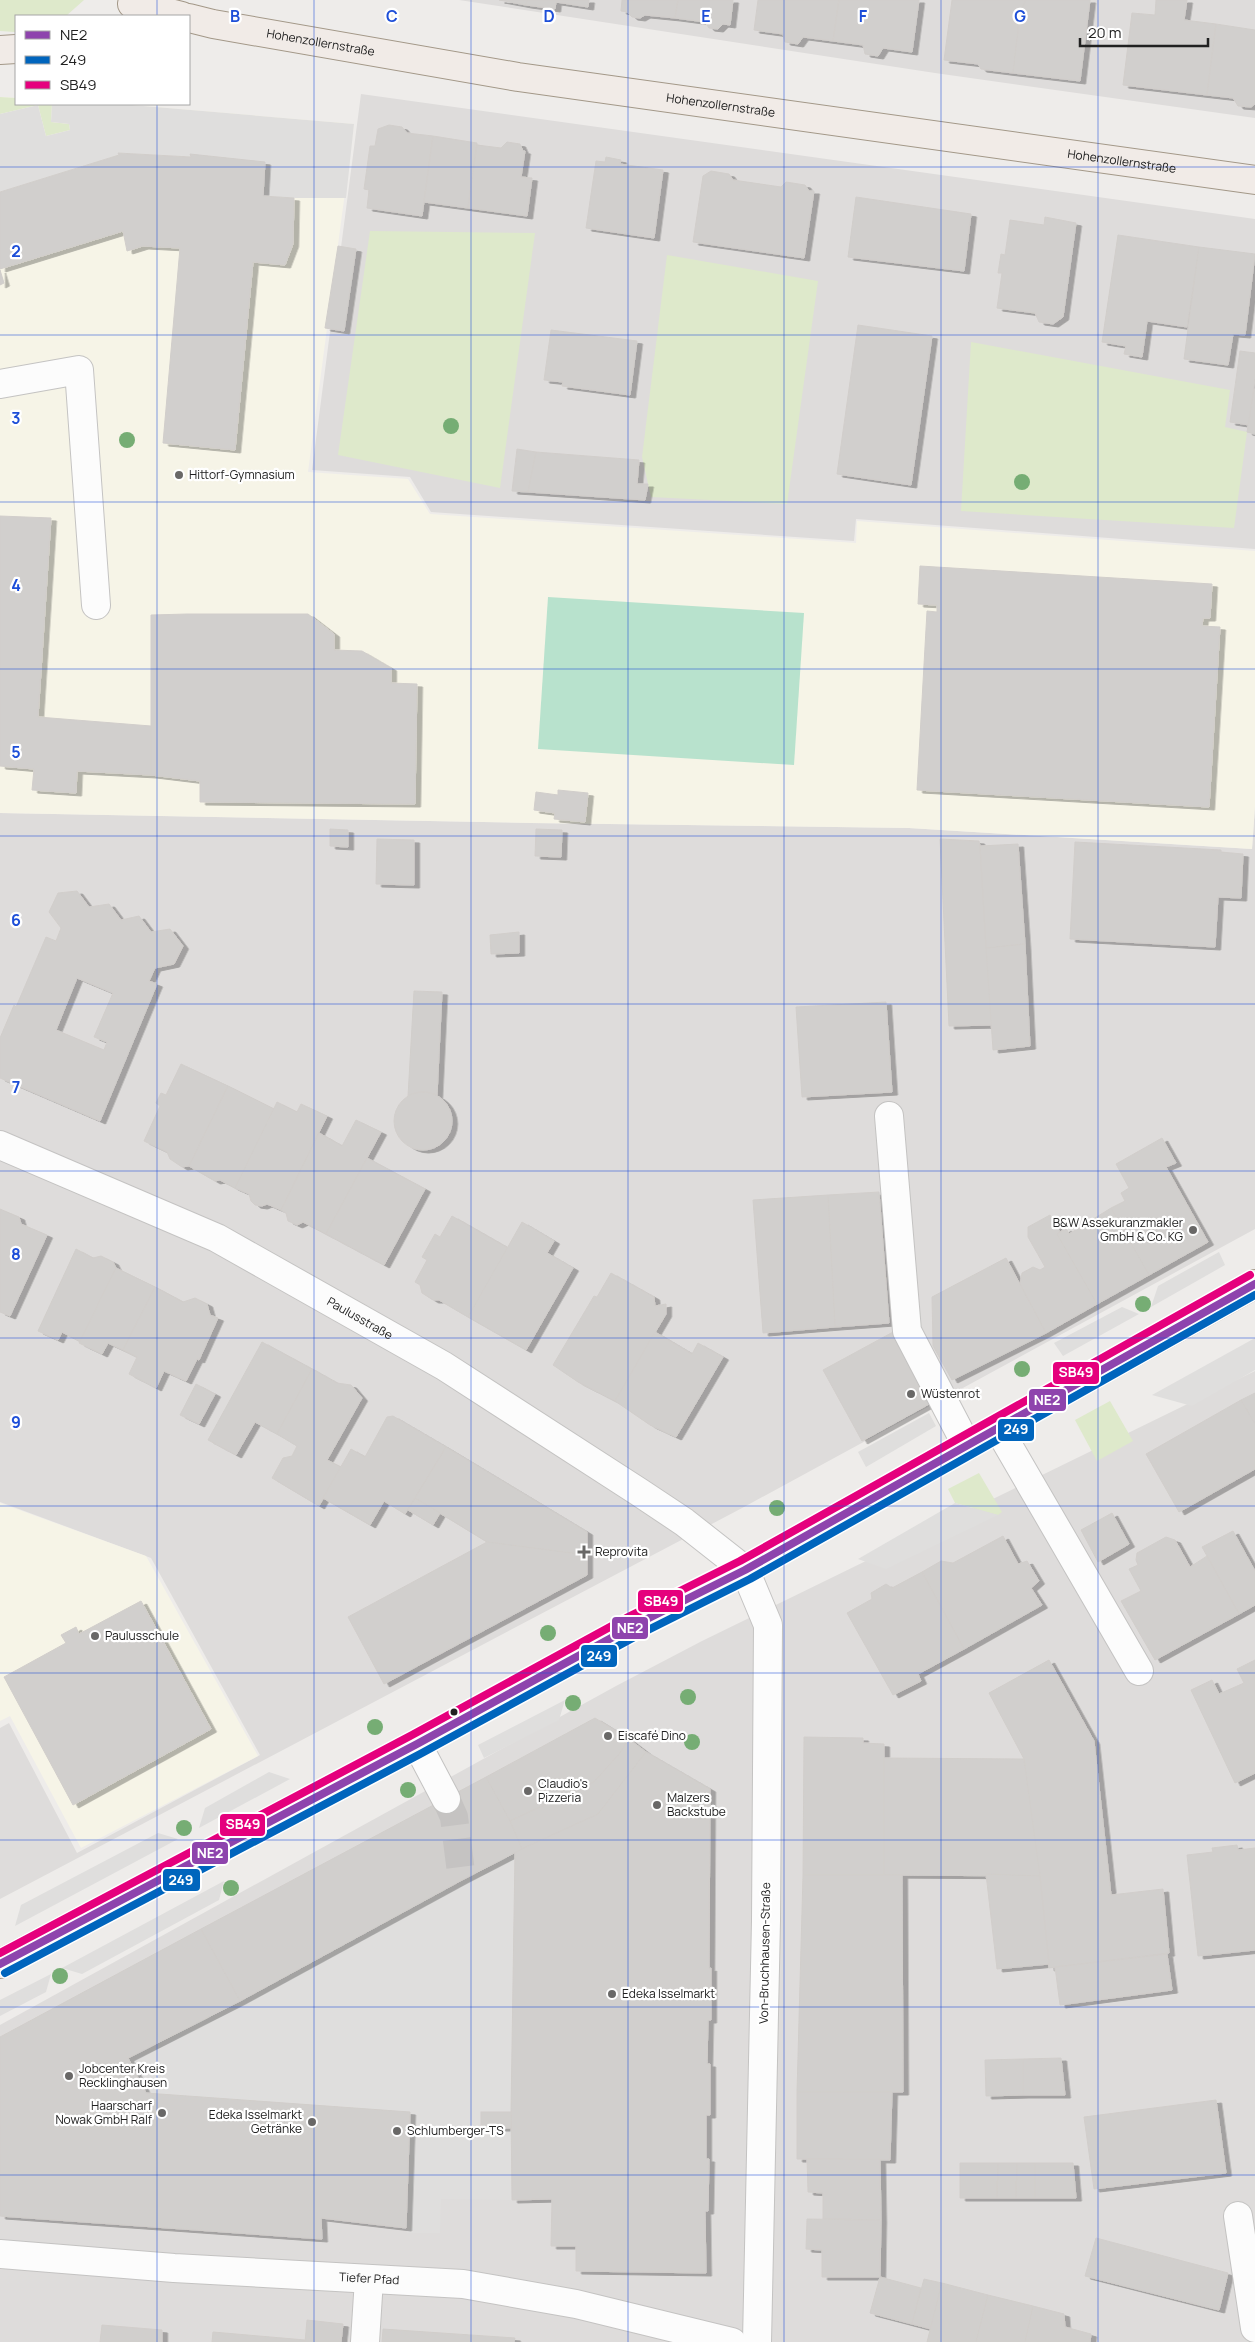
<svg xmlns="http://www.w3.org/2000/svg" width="1255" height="2342" viewBox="0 0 1255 2342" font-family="Manrope,sans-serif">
<defs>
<filter id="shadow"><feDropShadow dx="5.5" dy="3" stdDeviation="0" flood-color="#0004"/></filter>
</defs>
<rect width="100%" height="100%" fill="#eeecea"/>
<g fill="#dedcdb">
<path d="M459,0H1255V118L935,73Z"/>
<path d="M361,94L1255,219V549L856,519L854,541L431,512L410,477L312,470Z"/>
<path d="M1255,806V1229L744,1507L0,1899V1728L9,1723L77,1853L260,1755L151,1558L0,1502V813L531,823L909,828L1252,849Z"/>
<path d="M1255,1371V2342H0V2025L616,1686L702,1641Z"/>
</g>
<g fill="#f6f4e7">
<path d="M0,97L16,98V104H120L354,124L308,472L408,479L430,514L856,543L857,521L1255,551V806L1252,849L909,828L531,823L0,813Z"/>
<path d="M0,1503L146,1556L258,1756L81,1848L10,1716L0,1721Z"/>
</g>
<g fill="#dee9cb">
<path d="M0,0H84L66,16H16L15,32L0,31Z"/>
<path d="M0,97L16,98V104H52L51,122L69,124L70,130L46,136L38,105L0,114Z"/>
<path d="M370,231L535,233L500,488L338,455Z"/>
<path d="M667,255L818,281L787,504L651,497L642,457Z"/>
<path d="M971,342L1230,390L1225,427L1247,432L1234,528L961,511Z"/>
<path d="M1110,1401L1133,1441L1097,1461L1075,1420Z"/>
<path d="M979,1473L1002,1512L998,1515L955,1503L948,1489Z"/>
</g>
<path fill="#b8e2cd" d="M548,597L804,613L794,765L538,749Z"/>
<g fill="#dfdedd">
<path d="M52,104H120L354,124L346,198H294L263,196L190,155L191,157L119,153V155L0,192V114L38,105L46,136L70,130L69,124L51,122Z"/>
<path d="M1219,1252L1225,1265L1151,1307L1158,1286Z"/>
<path d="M1122,1307L1139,1314L1063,1356L1054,1343Z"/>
<path d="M1255,1338V1370L1192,1406L1152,1395Z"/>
<path d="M929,1413L936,1426L866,1467L858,1452Z"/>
<path d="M955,1503L998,1515L886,1569L858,1559Z"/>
<path d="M565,1700L559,1720L484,1758L478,1745Z"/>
<path d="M269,1772L290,1779L199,1828L205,1808Z"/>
<path d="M406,1821L439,1893L515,1852L511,2112H481V2128H511L512,2200L441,2199L440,2233H407L410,2112L146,2093L128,2059L102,1983Z"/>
<path d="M158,1833L178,1839L15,1926L21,1905Z"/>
<path d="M224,1881L219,1900L82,1974L62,1968Z"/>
<path d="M51,1974L46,1992L0,2016V2000Z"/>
</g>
<g fill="#d1cfcd" stroke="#d1cecb" fill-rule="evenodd" filter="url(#shadow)">
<path d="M499,0H527L526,5Z"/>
<path d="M527,0H589L588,7L556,2L555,9L526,5Z"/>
<path d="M622,0H678L675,18L645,15L640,18L632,17L627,12L621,11Z"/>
<path d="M678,0H733L730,25L723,24L718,29L709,28L705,22L675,18Z"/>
<path d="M758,0H839L833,41L803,37L798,44L785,42L783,34L754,30Z"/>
<path d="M839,0H919L912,52L883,48L878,56L865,54L863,45L833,41Z"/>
<path d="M952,0H1026L1020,12L1013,73L981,69L978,64L944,60Z"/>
<path d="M1026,0H1090L1080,81L1013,73L1020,12Z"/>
<path d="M1156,0H1187L1184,20L1216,24L1207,95L1123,85L1132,13L1155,15Z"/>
<path d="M1216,24L1255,30V104L1251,107L1238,106L1233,98L1207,95Z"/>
<path d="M389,125L402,127L407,133L433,136L422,216L367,208L369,190L364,189L370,146H375L378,129Z"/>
<path d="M433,136L477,143L468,208L424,202Z"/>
<path d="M507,142L520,144L523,151H525L521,177L532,178L527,216L468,208L477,145L501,148Z"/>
<path d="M118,153L191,157L190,154L265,162L263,196L294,198L293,244L285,265L253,262L235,450L163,443L180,248L143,246L127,251L123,231L0,269V192L119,155Z"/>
<path d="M606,157L621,160L620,164L663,170L654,238L586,228L596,161L605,162Z"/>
<path d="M711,171L729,174L733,180L781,187L786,182L805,185L809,191H814L804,258L693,242L703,176Z"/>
<path d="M856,197L971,214L964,271L848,257Z"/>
<path d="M1045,217L1076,223L1063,317L1053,324L1039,322L1035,313L997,308L1002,273H998L1001,254L1005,255L1010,220L1044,225Z"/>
<path d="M1118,235L1199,247L1187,327L1147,321L1142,357L1124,354L1126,346L1102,342Z"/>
<path d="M338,246L356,249L344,331L325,328Z"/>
<path d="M1199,247L1255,254L1245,335L1233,334L1228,365L1184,359Z"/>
<path d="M0,270L4,283L0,285Z"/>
<path d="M858,325L932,336L911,485L837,474Z"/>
<path d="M551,330L637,341L630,395L562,386L563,382L544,380Z"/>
<path d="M1240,351L1255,353V379L1249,425L1230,422Z"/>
<path d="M1254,389H1255V434L1247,432Z"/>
<path d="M517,449L536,452L528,492L512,491Z"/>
<path d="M536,452L639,460L637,484H648L645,500L528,492Z"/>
<path d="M0,516L51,518L38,717L151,726V775L77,771L76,793L32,790L34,769L0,766Z"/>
<path d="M920,566L1212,584L1210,618H1203L1202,626L1220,627L1209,807L917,790L927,611L937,612V605L918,604Z"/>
<path d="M187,614H308L334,634V650L362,651L391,668V683L417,684L415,804L200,802V781L151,775V615Z"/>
<path d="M558,790L588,793L585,822L554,819L555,813L534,810L536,792L558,795Z"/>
<path d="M330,829L348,830V847L330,846Z"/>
<path d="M536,829L562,830L561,857L535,856Z"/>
<path d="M377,839L414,840V885L376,884Z"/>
<path d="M940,839L979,841L980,846L993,1025L949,1026Z"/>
<path d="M1075,842L1221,850V852L1243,854L1241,898L1218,897L1215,947L1070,939Z"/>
<path d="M1018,844L1025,944L986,948L980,846Z"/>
<path d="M77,891L89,907L109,904L121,920L139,916L151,932L170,929L183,946L174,964L155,968L149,981L157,984L100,1121L0,1078V1038L14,1005L16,1007L46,937L56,941L61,928L49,912L58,893ZM77,978L113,993L94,1037L107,1042L104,1050L56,1030Z"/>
<path d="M519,932V953L491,954L490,935Z"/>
<path d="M1025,944L1030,1046L993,1050L986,948Z"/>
<path d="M414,991L442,992L437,1095L423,1092L408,1096Z"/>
<path d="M886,1002L892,1092L802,1097L796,1007Z"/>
<path d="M181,1064L228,1086L189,1166L182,1167L170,1159L167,1152L144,1141L160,1106L156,1103L161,1093L166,1095Z"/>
<path d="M228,1086L274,1109L235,1188L220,1180L215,1181L189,1166Z"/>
<circle cx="423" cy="1121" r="29"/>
<path d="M277,1102L297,1112L301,1104L327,1116L281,1210L267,1204L262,1206L255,1205L251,1201L249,1194L235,1188Z"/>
<path d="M356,1120L381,1132L326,1234L303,1222L297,1225L288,1221L286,1213L281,1210L319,1133L342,1146Z"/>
<path d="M1162,1138L1176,1163L1166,1167L1208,1242L1149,1275L1111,1208L1125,1201L1121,1193L1129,1188L1116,1164Z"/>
<path d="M367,1158L425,1189L384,1265L326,1234Z"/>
<path d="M879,1192L889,1323L835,1327L828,1195Z"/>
<path d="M828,1195L835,1327L763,1333L753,1200Z"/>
<path d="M1111,1208L1149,1275L1097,1304L1057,1234L1066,1228L1069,1234Z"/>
<path d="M0,1209L19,1217L21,1224L47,1235L10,1316L0,1312Z"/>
<path d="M1050,1215L1060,1232L1057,1234L1097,1304L1046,1333L1020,1284L1022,1273L1033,1267L1040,1270L1045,1267L1028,1237V1227Z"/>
<path d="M452,1216L508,1248L468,1317L439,1300H433L422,1293L420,1285L415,1282L427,1260L422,1257L435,1234L440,1237Z"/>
<path d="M522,1222L554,1241L547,1253L573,1268L526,1350L468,1317Z"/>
<path d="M76,1249L93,1258L101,1256L113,1262L116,1268L81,1342L62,1332L58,1340L38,1331Z"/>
<path d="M1006,1258L1046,1333L952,1380L933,1346L932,1297Z"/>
<path d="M116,1268L155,1287L123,1350L108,1343L102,1354L79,1343Z"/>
<path d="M611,1273L654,1297L655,1306L666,1304V1314L615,1401L578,1382L553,1365L594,1296L597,1297Z"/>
<path d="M155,1287L183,1302L195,1298L207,1304L210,1315L218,1318L199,1360L197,1359L186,1381L164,1371L156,1388L129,1374L137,1357L123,1350Z"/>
<path d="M655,1332L692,1354L698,1343L723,1357L676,1437L650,1425L615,1401Z"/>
<path d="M893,1332L931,1403L862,1441L823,1370Z"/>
<path d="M262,1342L312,1369L277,1434L255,1422L236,1455L208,1440Z"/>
<path d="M312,1369L337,1383L351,1385L362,1398L327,1460L341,1467L319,1506L272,1478L283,1458L292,1456L297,1446L277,1434Z"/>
<path d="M196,1384L215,1394L199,1424L180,1415Z"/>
<path d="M1255,1393V1424L1241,1400Z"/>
<path d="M1241,1400L1255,1424V1469L1179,1512L1146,1454Z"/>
<path d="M393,1416L446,1447L405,1514L384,1501L370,1525L323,1498L351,1449L365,1457L387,1417Z"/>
<path d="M446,1447L587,1532V1555L487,1542L415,1498Z"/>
<path d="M415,1498L440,1513L433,1525L408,1510Z"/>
<path d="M1112,1513L1129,1544L1098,1562L1081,1530Z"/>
<path d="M1233,1531L1255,1571V1605L1239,1614L1202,1547Z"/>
<path d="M1003,1536L1018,1564L1027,1561L1039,1581L1031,1588L1042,1605L964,1649L922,1572L941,1561L953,1563Z"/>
<path d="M1166,1537L1175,1540L1190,1567L1207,1556L1239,1614L1155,1660L1121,1601L1141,1591L1129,1569L1138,1565L1136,1560L1137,1553Z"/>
<path d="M487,1542L587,1555V1575L384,1684L348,1617Z"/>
<path d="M922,1572L964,1649L918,1674L921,1681L893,1695L847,1613L872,1599L871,1593L886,1584L892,1588Z"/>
<path d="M141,1601L211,1729L73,1805L4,1677L66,1643L61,1635L76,1627L79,1634Z"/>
<path d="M1049,1660L1094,1741L1111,1895L1163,1889L1169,1953L1049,1968L1024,1759L989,1693Z"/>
<path d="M1255,1660V1773L1235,1783L1191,1690L1212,1680L1219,1694L1244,1683L1237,1669Z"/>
<path d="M595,1718L629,1739L620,1753L594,1782L510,1821L486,1777Z"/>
<path d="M804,1737L863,1738V1743L884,1744V1875H803Z"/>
<path d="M629,1739L646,1752L598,1814L522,1849L510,1821L594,1782L620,1753Z"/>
<path d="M646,1752L710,1789L709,1969L711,1968V2020H708L707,2064H710V2115H706V2159H709L708,2211H705L706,2273L576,2271V2246H551L552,2199L512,2200L511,2112L515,1852L598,1814Z"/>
<path d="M884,1758L1024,1759L1040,1876L884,1875Z"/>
<path d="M486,1777L510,1821L522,1849L462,1880L240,2001L201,1929Z"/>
<path d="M1237,1845L1238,1850L1255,1848V1950L1198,1956L1187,1855L1213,1852L1212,1848Z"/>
<path d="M986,1874L1040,1876L1049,1964L997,1969Z"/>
<path d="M803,1875H902L903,2092H797Z"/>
<path d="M201,1929L240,2001L128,2058L146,2093L410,2112L406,2228L321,2218L322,2239L0,2216V2037Z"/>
<path d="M1167,1954L1172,1990L1060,2005L1055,1967Z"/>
<path d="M1061,2058L1065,2095H1023V2059Z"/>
<path d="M1023,2059V2095L986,2096L985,2060Z"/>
<path d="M797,2092H892L890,2160L797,2159Z"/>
<path d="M1216,2100L1226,2173L1094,2189L1084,2117Z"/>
<rect x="481" y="2112" width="30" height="16"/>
<path d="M807,2159H880L881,2220L823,2219V2193L808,2192Z"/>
<path d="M960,2163H998L997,2198H960Z"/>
<path d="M998,2163H1017L1016,2198H997Z"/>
<path d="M1017,2163H1035V2198H1016Z"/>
<path d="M1035,2163H1073L1076,2198H1035Z"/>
<path d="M807,2219L881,2220L880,2277H822V2250L806,2249Z"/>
<path d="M1096,2238L1228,2273L1219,2310L1085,2276Z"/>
<path d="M880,2277L921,2288L912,2324L870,2313Z"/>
<path d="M924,2279L942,2283L931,2329L912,2324Z"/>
<path d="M942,2283L988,2295L976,2342H927Z"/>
<path d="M988,2295L1033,2306L1025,2342H976Z"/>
<path d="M1033,2306L1064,2314L1065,2327L1091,2334L1090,2342H1025Z"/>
<path d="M307,2320L343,2324L341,2342H305Z"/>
<path d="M102,2325L162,2330V2342H100Z"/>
<path d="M383,2329L515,2338L514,2342H382Z"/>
<path d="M213,2332L305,2340V2342H212Z"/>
</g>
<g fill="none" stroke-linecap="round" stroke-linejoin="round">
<path stroke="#c5c3c2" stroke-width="28" stroke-dasharray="28 14" stroke-linecap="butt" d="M446,1799L454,1817L462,1880"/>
<defs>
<g id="minor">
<path d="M0,384L79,370L96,605"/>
<path d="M889,1116L907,1331L967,1446"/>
<path id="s1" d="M0,1145L217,1238L444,1366L639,1492L684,1522L745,1570L768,1625L766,1921L757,2342"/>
<path d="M998,1428L1139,1671"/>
<path d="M417,1744L446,1799"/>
<path d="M1238,2216L1255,2328"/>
<path id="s2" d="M0,2254L174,2268L463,2284L576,2304L732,2342"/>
<path d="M365,2342L369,2279"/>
</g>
<g id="major">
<path d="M132,4L182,16"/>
<path id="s3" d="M189,18L213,24L518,77L1255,180"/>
<path d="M0,50L16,49"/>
<path d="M0,1964L417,1744L635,1625L745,1570L1255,1284"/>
</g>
</defs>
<use href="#minor" stroke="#c4c3c2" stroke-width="30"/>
<use href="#major" stroke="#a39888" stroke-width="30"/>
<use href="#minor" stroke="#fcfcfc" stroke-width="28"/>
<use href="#major" stroke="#f1ebe7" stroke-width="28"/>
<defs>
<path id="bus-1" d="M0,1964L417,1744L635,1625L745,1570L1255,1284"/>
<path id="bus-2" d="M5,1973L422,1753L640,1634L750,1579L1255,1295"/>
<path id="bus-3" d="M0,1953L412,1735L630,1616L740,1561L1250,1275"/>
</defs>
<use href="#bus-1" stroke="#fff" stroke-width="11"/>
<use href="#bus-2" stroke="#fff" stroke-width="11"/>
<use href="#bus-3" stroke="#fff" stroke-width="11"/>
<use href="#bus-1" stroke="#8e44ad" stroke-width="8"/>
<use href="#bus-2" stroke="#0065bd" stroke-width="8"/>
<use href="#bus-3" stroke="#e5007d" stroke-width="8"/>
</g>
<g fill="#76ad74">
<circle cx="451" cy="426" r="8"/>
<circle cx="127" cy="440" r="8"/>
<circle cx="1022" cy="482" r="8"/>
<circle cx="1143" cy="1304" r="8"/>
<circle cx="1022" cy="1369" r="8"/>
<circle cx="777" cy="1508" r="8"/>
<circle cx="548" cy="1633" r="8"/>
<circle cx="688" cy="1697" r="8"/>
<circle cx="573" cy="1703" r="8"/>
<circle cx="375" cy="1727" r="8"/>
<circle cx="692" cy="1742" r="8"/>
<circle cx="408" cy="1790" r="8"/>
<circle cx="184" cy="1828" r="8"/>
<circle cx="231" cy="1888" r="8"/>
<circle cx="60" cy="1976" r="8"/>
</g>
<path fill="none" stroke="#1d4ed8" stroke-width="1" stroke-opacity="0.55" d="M157,0V16M314,0V2342M471,0V2342M628,0V2342M784,0V2342M941,0V2342M1098,0V2342M157,104V2342M0,167H1255M0,335H1255M0,502H1255M0,669H1255M0,836H1255M0,1004H1255M0,1171H1255M0,1338H1255M0,1506H1255M0,1673H1255M0,1840H1255M0,2007H1255M0,2175H1255"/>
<g fill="#696867" stroke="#fff" stroke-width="2">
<circle cx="179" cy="475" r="5"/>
<circle cx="1193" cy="1230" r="5"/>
<circle cx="911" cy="1394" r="5"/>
<path d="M581.5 1544.5h5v5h5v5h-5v5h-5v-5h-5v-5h5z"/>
<circle cx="95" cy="1636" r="5"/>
<circle cx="608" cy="1736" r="5"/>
<circle cx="528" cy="1791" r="5"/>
<circle cx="657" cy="1805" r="5"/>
<circle cx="612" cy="1994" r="5"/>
<circle cx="69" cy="2076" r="5"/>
<circle cx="162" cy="2113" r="5"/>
<circle cx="312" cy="2122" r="5"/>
<circle cx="397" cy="2131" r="5"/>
</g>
<circle fill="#212121" stroke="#fff" stroke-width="2" cx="454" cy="1712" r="4.5"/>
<g text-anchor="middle" stroke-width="4.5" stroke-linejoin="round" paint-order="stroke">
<g font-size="12" fill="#212121" stroke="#fff">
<text dy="4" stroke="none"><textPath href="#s3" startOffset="134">Hohenzollernstraße</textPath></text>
<text dy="4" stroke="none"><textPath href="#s3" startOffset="539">Hohenzollernstraße</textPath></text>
<text dy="4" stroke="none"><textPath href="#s3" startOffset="944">Hohenzollernstraße</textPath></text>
<text dy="4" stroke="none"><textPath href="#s1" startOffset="400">Paulusstraße</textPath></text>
<text transform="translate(765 1953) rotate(-89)" y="4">Von-Bruchhausen-Straße</text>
<text dy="4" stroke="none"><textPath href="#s2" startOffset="370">Tiefer Pfad</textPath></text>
</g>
<g font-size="12" fill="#212121" stroke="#fff" text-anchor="start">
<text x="189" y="479">Hittorf-Gymnasium</text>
<text x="1183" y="1227" text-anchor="end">B&amp;W Assekuranzmakler<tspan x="1183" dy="14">GmbH &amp; Co. KG</tspan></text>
<text x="921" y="1398">Wüstenrot</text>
<text x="595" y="1556">Reprovita</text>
<text x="105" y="1640">Paulusschule</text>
<text x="618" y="1740">Eiscafé Dino</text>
<text x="538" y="1788">Claudio's<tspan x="538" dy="14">Pizzeria</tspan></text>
<text x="667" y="1802">Malzers<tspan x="667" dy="14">Backstube</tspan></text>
<text x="622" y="1998">Edeka Isselmarkt</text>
<text x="79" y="2073">Jobcenter Kreis<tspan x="79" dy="14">Recklinghausen</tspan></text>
<text x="152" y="2110" text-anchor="end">Haarscharf<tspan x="152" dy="14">Nowak GmbH Ralf</tspan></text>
<text x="302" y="2119" text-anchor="end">Edeka Isselmarkt<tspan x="302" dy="14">Getränke</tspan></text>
<text x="407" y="2135">Schlumberger-TS</text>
</g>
</g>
<g font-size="16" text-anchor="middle" font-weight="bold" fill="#1d4ed8" stroke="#fff" stroke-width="4.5" stroke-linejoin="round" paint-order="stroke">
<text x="235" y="22">B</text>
<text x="392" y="22">C</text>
<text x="549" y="22">D</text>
<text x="706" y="22">E</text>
<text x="863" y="22">F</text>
<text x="1020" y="22">G</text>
<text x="16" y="257">2</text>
<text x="16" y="424">3</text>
<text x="16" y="591">4</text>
<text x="16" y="758">5</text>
<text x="16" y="926">6</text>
<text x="16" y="1093">7</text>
<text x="16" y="1260">8</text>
<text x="16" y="1428">9</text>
</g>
<g stroke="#fff" stroke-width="2">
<rect x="1052" y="1361" width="48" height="24" rx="5" fill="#e5007d"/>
<rect x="1028" y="1388" width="39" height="24" rx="5" fill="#8e44ad"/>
<rect x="997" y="1418" width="38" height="24" rx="5" fill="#0065bd"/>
<rect x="637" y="1589" width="47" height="24" rx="5" fill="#e5007d"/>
<rect x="611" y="1616" width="38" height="24" rx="5" fill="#8e44ad"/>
<rect x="580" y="1644" width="38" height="24" rx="5" fill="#0065bd"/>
<rect x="219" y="1813" width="47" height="24" rx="5" fill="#e5007d"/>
<rect x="191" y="1841" width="38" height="24" rx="5" fill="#8e44ad"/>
<rect x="162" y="1868" width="39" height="24" rx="5" fill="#0065bd"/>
</g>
<g font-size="14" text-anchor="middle" font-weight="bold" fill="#fff">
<text x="1076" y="1377">SB49</text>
<text x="1047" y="1405">NE2</text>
<text x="1016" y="1434">249</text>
<text x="661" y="1606">SB49</text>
<text x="630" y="1633">NE2</text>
<text x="599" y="1661">249</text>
<text x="243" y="1829">SB49</text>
<text x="210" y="1858">NE2</text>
<text x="181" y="1885">249</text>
</g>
<rect x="15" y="15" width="175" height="90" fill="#ffffff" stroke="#a6a6a6"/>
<rect x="25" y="31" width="25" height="8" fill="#8e44ad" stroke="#a6a6a6"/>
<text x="60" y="40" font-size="15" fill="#212121">NE2</text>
<rect x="25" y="56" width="25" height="8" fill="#0065bd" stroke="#a6a6a6"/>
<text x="60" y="65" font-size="15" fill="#212121">249</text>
<rect x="25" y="81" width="25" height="8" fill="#e5007d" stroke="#a6a6a6"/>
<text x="60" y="90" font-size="15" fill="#212121">SB49</text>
<path d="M1080 38v8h128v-8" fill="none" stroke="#212121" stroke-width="2.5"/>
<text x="1088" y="38" font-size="15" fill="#212121" stroke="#ffffff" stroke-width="4" paint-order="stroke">20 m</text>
</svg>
